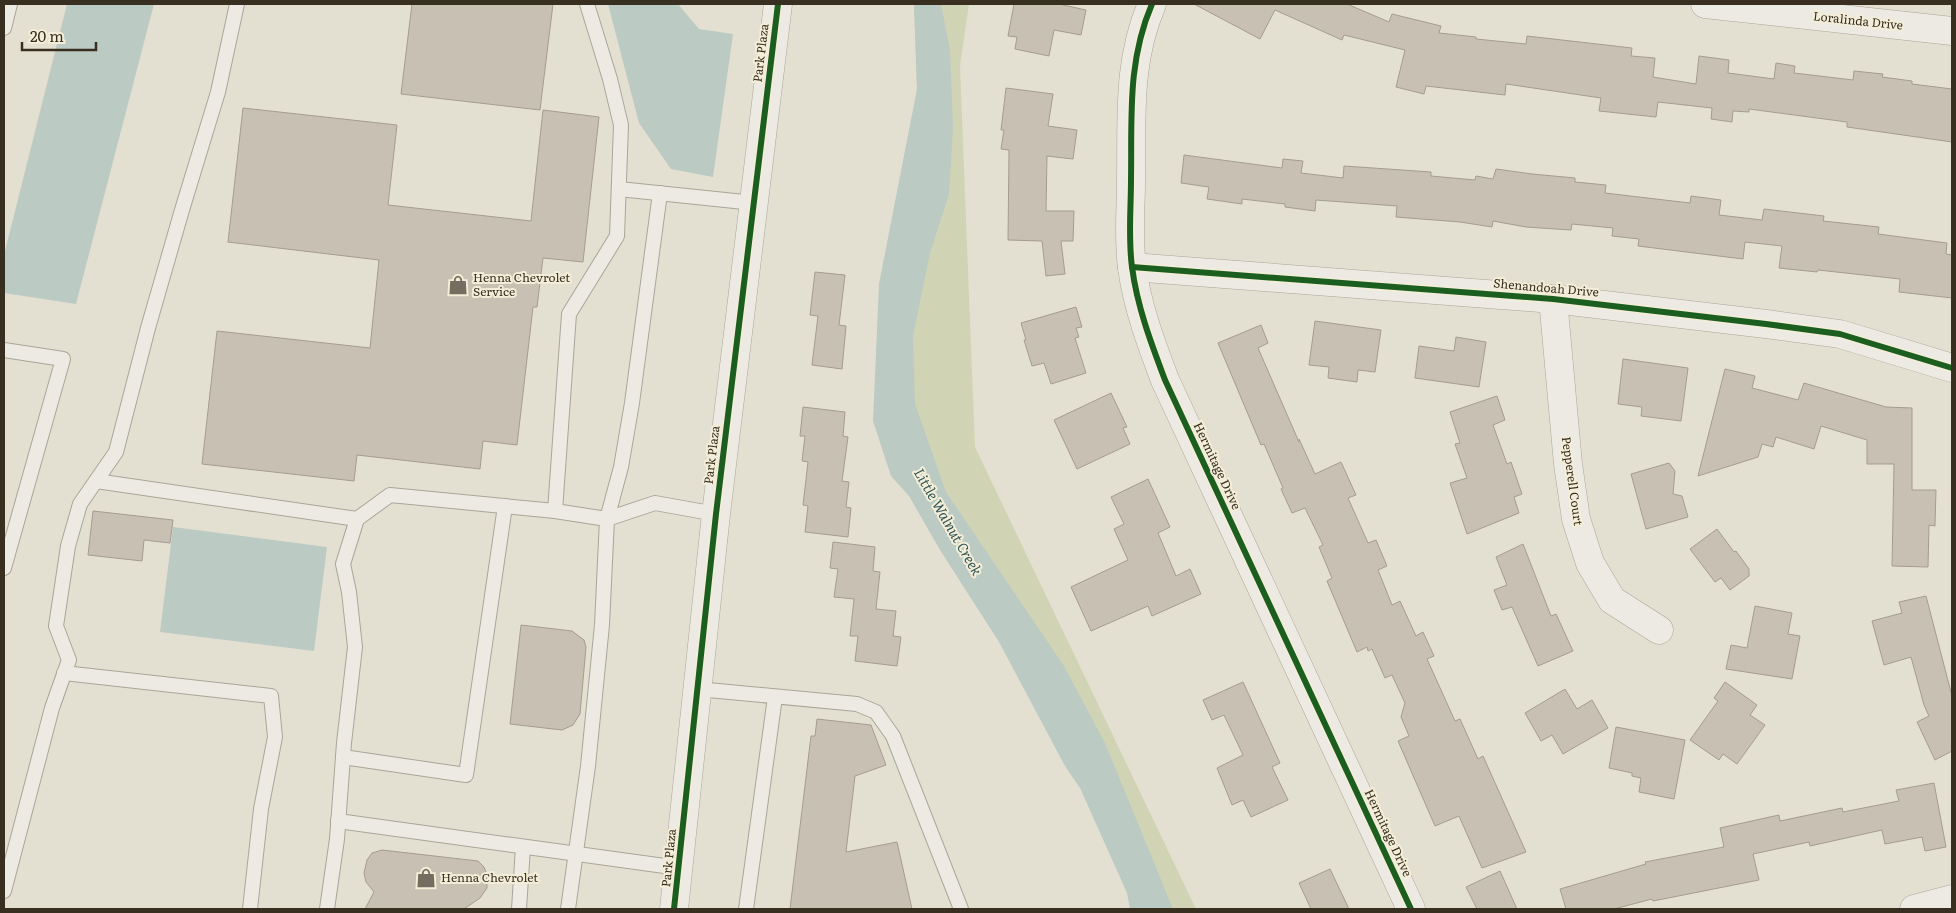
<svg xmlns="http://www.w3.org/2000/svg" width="1956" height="913" viewBox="0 0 1956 913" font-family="Literata,serif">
<rect width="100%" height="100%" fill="#e4e0d1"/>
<path fill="#d1d4b4" d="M914,4H969L960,66L975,447L1196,909H1139L1018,653L879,436L917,89Z"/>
<g fill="#bbcac2">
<path d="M67,4H154L76,304L4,293V255Z"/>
<path d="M608,4H678L699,29L733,34L713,177L671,169L639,123Z"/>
<path d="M914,4H941L950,50L953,128L949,194L930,253L913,336L915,404L946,492L1064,666L1105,743L1173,909H1130L1127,893L1080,788L1065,766L999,642L940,550L909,496L891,476L873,421L879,284L917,89Z"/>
<path d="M173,527L327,547L314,651L160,632Z"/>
</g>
<g fill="#c8c0b2" stroke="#a59c90">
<path d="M412,4H553L540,110L401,94Z"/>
<path d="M1014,4H1059L1086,10L1081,35L1054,30L1049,56L1015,49L1017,37L1008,36Z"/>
<path d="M1194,4H1347L1389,22L1392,14L1441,26L1439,33L1476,37V39L1526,44L1527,36L1632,48L1631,56L1655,58L1653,77L1696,84L1699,56L1729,60L1728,73L1774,79L1776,63L1795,66L1794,73L1853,80L1854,71L1883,74L1882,77L1912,81V84L1952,89V142L1847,127V122L1749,109V112L1733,111L1732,122L1711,119L1712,108L1658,102L1656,117L1599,111L1601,98L1506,84L1505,95L1426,86L1424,94L1396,87L1405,50L1344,35L1342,40L1275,10L1260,39Z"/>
<path d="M1006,88L1053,94L1048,126L1077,130L1073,159L1047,156L1046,211H1074L1073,241H1061L1065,274L1046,276L1042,241L1008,240L1009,150L1001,149L1004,130H1001Z"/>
<path d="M243,108L397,125L388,205L531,221L543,110L599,117L583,262L543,258L537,307H533L517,445L483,441L480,469L357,455L354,481L202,464L217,331L370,348L379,260L228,242Z"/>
<path d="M1184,155L1282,168L1283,159L1303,161L1301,173L1343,178L1344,166L1431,172V176L1475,180L1476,176L1493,179L1496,169L1532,174L1575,178V182L1606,185L1605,193L1690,203L1691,196L1721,200L1719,215L1762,220L1764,209L1824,216L1823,221L1879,227L1878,234L1947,243L1946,254L1952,255V298L1899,292L1900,279L1818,270L1817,272L1779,268L1782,246L1745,242L1743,259L1638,246L1639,239L1612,236L1613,228L1572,224L1571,230L1526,227L1493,221L1492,227L1460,222L1396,217L1397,206L1316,200L1315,211L1285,207V204L1242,199V204L1207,199L1209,187L1181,183Z"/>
<path d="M815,272L845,275L839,325L846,326L842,369L812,365L818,316L810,315Z"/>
<path d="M1076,307L1082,327L1076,328L1079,337L1075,338L1086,373L1051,384L1044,363L1032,366L1024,340H1026L1021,323Z"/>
<path d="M1315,321L1381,330L1375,372L1358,370L1357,382L1328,378L1329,367L1309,365Z"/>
<path d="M1261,325L1268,343L1258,348L1299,442V439L1315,474L1341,462L1356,495L1348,498L1368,543L1376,540L1387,566L1378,570L1392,605L1400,601L1416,636L1423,632L1434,656L1427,659L1455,721L1460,719L1478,759L1483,756L1526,852L1482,868L1459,816L1435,826L1398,741L1409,736L1401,717L1405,703L1392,675L1385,678L1372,649L1368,651L1367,647L1357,652L1327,581L1332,578L1319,547L1323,545L1305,508L1292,513L1281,489L1283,488L1264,444L1261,445L1218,343Z"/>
<path d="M1456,337L1486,342L1479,387L1415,378L1419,346L1454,351Z"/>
<path d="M1623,359L1688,368L1681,421L1641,416L1642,407L1618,404Z"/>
<path d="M1725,369L1755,376L1752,388L1798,400L1804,383L1886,407L1912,408V490H1936L1935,526L1929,525L1928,567L1892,566L1894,464H1867V440L1821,426L1814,449L1776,437L1773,447L1762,444L1758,457L1698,476Z"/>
<path d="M1111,393L1127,427L1123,428L1130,444L1077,469L1054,420Z"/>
<path d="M1497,396L1505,420L1493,425L1507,464L1511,462L1522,494L1514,497L1519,513L1467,534L1450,483L1467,478L1455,444L1460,443L1450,412Z"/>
<path d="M803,407L845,412L843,436L848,437L842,481L849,482L846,507L851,508L848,537L805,532L808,506L803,505L808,462L802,461L805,436H800Z"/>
<path d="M1669,463L1675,471L1673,494L1682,496L1688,517L1646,529L1631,474Z"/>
<path d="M1148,479L1170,527L1158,533L1176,576L1190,569L1201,594L1152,616L1148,606L1091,631L1071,587L1128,560L1114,529L1124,524L1111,497Z"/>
<path d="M93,511L173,520L170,543L144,540L142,561L88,555Z"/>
<path d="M1717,529L1734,552L1736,551L1749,569V576L1730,590L1721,578L1715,582L1690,549Z"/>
<path d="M833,542L875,547L873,571L880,572L876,609L896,611L893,636L901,637L897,666L855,661L858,636H850L854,599L834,597L838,569L830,568Z"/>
<path d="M1523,544L1551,616L1556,614L1573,651L1538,666L1512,607L1502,610L1494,590L1507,585L1496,557Z"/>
<path d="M1926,596L1952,696V751L1935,760L1917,722L1929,716L1924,705L1911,657L1884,665L1872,621L1902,613L1899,602Z"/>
<path d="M1755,606L1792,613L1788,634L1800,636L1792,679L1726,669L1731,645L1747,648Z"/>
<path d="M521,625L572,631L584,640L586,647L580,714L573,725L562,730L510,724Z"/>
<path d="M1243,682L1280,763L1272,767L1288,800L1251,817L1243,800L1232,805L1217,768L1243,755L1224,715L1212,720L1203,700Z"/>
<path d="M1725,682L1757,705L1750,715L1765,725L1737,764L1723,754L1719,760L1690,740L1718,701L1714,698Z"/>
<path d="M1565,689L1577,709L1592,700L1608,728L1563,754L1552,735L1541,741L1525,713Z"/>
<path d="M817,719L871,725L886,765L855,776L846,852L897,842L912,909H790L811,736H815Z"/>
<path d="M1616,727L1685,740L1674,799L1639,792L1641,778L1632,776V773L1609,768Z"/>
<path d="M1934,783L1946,847L1925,851L1922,837L1885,844L1882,830L1810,846L1809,842L1753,854L1759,880L1653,901L1652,899L1614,909H1566L1560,889L1646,864L1645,862L1724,847L1720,828L1779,815L1780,821L1842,808L1843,812L1899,801L1896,790Z"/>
<path d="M382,850L478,861L484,867L487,875V888L480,898L464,909H365L374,892L366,882L364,873L367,860L372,853Z"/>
<path d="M1330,869L1349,909H1311L1299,883Z"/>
<path d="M1500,871L1517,909H1477L1466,887Z"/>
</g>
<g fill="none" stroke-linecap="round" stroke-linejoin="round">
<defs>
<g id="service">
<path d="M4,28L10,4"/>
<path d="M619,189L754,203"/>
<path d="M4,350L63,359L4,568"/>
<path d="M96,481L357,519"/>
<path d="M607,519L621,467L632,403L660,193"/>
<path d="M607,519L655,503L716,514"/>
<path d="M64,673L271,696L275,737L261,809L250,909"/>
<path d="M697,689L857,704L876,712L893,736L961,909"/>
<path d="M343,757L466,775L505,506"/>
<path d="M338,821L679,868"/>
<path d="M4,891L52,708L69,660L56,626L68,546L80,504L116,452L148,328L182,210L218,92L237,4"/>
<path d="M327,909L337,839L344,743L355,647L349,592L343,564L357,519L390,495L555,511"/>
<path d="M519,909L523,847"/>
<path d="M568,909L588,766L602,625L607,519L555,511L569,314L617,236L621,125L610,79L587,4"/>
<path d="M746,909L775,697"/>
</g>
<g id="minor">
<path d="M1152,4C1127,62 1132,118 1131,180C1131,208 1128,238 1132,267C1137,306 1151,343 1165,380L1411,909"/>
<path d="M1705,4L1952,31"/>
<path d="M1132,267L1553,299L1766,324L1840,334L1952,368"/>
<path d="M1553,299L1568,464L1576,519L1590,563L1612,600L1659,630"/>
<path d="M674,909L716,514L778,4"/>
<path d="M1914,909L1952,899"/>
</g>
</defs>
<use href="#service" stroke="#aaa599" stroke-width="16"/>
<use href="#minor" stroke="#aaa599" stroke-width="29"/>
<use href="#service" stroke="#eceae2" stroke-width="14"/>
<use href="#minor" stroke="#eceae2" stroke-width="28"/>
<defs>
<g id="cycleway">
<path d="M1152,4C1127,62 1132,118 1131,180C1131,208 1128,238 1132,267C1137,306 1151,343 1165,380L1411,909"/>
<path d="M1132,267L1553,299L1766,324L1840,334L1952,368"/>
<path d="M674,909L716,514L778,4"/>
</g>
</defs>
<use href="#cycleway" stroke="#f4eed8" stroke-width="9"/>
<use href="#cycleway" stroke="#1b5e20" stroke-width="6"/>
</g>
<defs>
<symbol id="shop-bare" viewBox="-9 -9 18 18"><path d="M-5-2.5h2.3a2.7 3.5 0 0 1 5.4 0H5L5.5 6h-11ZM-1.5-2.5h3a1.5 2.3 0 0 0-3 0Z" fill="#756d5f" stroke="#f4eed8" stroke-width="2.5" paint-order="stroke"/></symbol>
</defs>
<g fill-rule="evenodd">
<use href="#shop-bare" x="444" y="271" width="28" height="28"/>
<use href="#shop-bare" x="412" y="864" width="28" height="28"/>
</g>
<g text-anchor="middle" stroke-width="4" stroke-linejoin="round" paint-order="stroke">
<g font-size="12" fill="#392f21" stroke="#f4eed8">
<text transform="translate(1858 21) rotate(6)" y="4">Loralinda Drive</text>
<text transform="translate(761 53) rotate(-83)" y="4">Park Plaza</text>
<text transform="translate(1546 288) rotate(5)" y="4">Shenandoah Drive</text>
<text transform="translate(712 455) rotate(-83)" y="4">Park Plaza</text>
<text transform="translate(1217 466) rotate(65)" y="4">Hermitage Drive</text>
<text transform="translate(1572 481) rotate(82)" y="4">Pepperell Court</text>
<text transform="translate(1388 833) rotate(65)" y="4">Hermitage Drive</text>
<text transform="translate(669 858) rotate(-84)" y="4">Park Plaza</text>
</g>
<g font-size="12" fill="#392f21" stroke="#f4eed8" text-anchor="start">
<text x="473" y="282">Henna Chevrolet<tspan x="473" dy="14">Service</tspan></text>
<text x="441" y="882">Henna Chevrolet</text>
</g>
<g font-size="14" font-style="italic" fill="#315657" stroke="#f4eed8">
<text transform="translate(948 522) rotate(60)" y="5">Little Walnut Creek</text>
</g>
</g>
<rect width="1956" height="913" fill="none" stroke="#392f21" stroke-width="10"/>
<path d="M22 42v8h74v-8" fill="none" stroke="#392f21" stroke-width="2.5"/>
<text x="30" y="42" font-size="15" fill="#392f21" stroke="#f4eed8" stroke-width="4" paint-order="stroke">20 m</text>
</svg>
